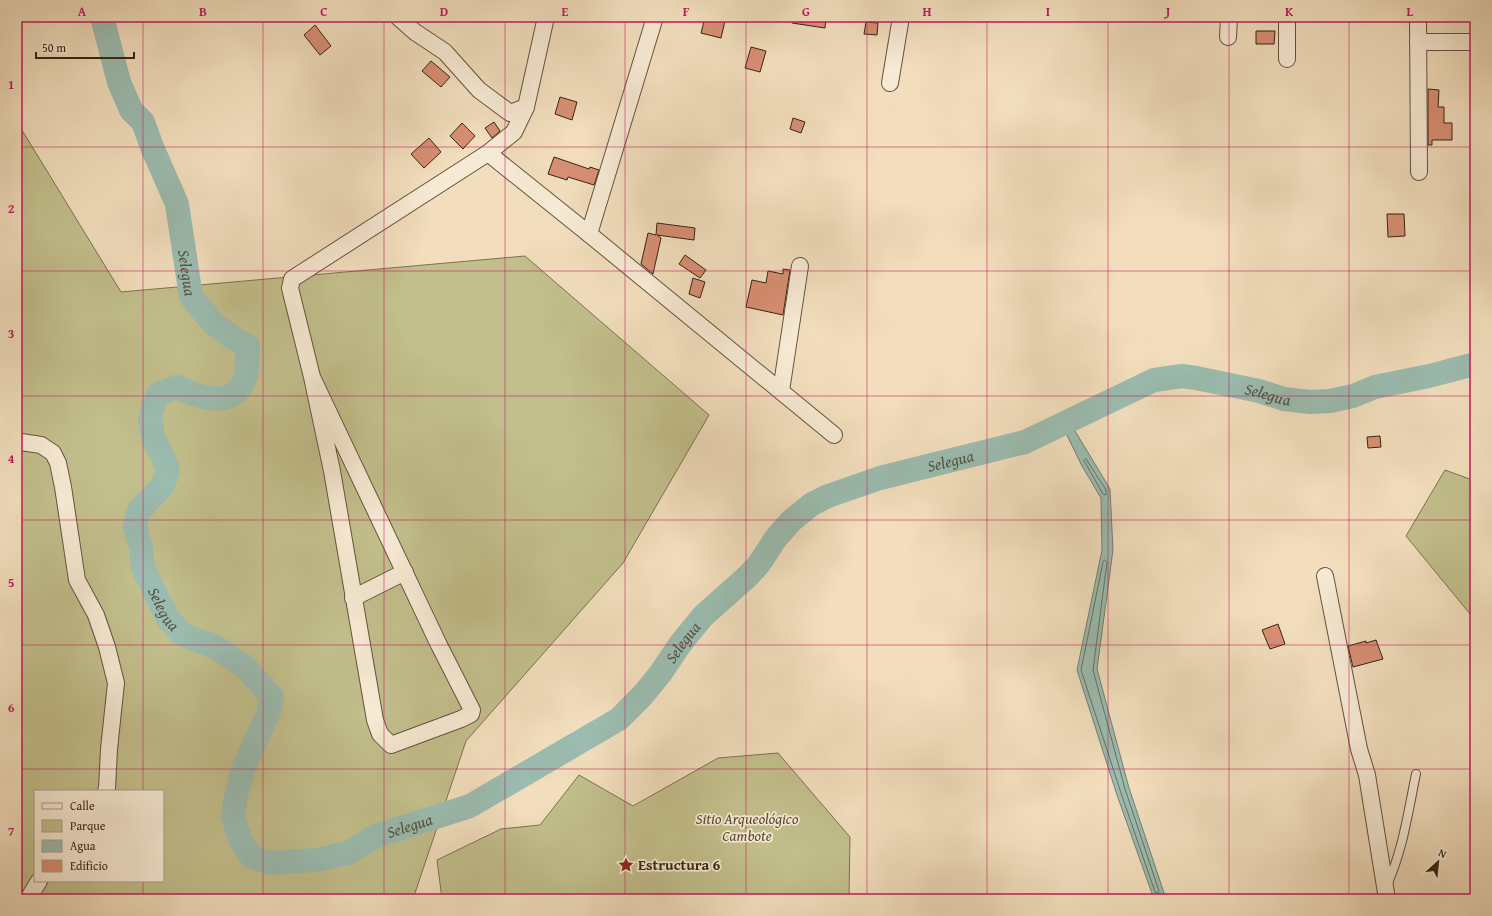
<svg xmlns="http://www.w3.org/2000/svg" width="1492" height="916" viewBox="0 0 1492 916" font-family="'Gentium Book Plus',serif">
<rect width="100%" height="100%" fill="#f2debd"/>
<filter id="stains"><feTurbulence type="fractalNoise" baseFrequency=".005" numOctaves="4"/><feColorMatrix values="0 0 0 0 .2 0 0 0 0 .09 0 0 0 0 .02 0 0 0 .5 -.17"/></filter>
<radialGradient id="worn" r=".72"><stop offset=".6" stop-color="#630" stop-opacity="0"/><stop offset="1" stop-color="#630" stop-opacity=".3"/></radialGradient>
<g fill="#c2bf8c" stroke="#7c7250" fill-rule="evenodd">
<path d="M17,122L121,292L525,256L709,415L623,563L466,741L413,899H17ZM35,791H163V881H35Z"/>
<path d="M1445,470L1475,481V620L1406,536Z"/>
<path d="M778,753L850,837L849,899H442L437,860L501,829L540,825L579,775L633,806L718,758Z"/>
</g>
<path fill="#9bbcb0" stroke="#727f72" d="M1069,421L1110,489L1113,550L1097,669L1129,788L1166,899H1154L1117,795L1077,670L1102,550L1101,498L1082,466L1062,425Z"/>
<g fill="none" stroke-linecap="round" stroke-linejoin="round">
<g stroke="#687062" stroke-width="1">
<path d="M1086,459L1106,490V495L1103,494L1086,464L1084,461Z"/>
<path d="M1105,560L1107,562L1093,670L1125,789L1159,891L1158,893L1155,892L1121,793L1081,670L1103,562Z"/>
</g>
<path stroke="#9bbcb0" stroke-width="24" id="s1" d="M102,17L119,82L131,110L143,122L152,147L177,204L191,297L214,324L236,340L248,346C247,355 248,365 246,374C237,410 201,399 177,387L158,394L152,409L150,421L154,441L162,454L168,471L163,485L138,512L135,527L141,548L143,568L168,619L182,634L196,640L214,646L244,666L272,697L268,714L243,769L236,796L233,816L240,840L252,857L270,863L317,860L348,853L376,836L470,806L619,719L642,696L660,674L681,643L703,616L748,576L759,564L776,538L791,521L812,504L828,496L880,478L1025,442L1154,380L1182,376L1196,378L1259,391L1284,399L1310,402L1330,401L1353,396L1375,387L1429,376L1475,364"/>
</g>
<g fill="#d88f73" stroke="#352414">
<path d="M705,17L725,21L721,38L701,33Z"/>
<path d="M792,17H826L825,28L792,23Z"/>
<path d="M866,22L878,23L877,35L864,34Z"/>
<path d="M315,25L331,46L320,55L304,35Z"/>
<path d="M1256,31H1275L1274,44H1256Z"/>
<path d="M751,47L766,51L760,72L745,68Z"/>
<path d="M431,61L450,77L441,87L422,71Z"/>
<path d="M1428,89L1439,90L1438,107H1444V123H1452V140H1432V145H1428Z"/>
<path d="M560,97L577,102L572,120L555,114Z"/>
<path d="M793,118L805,122L801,133L790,129Z"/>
<path d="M494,122L500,131L492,138L485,128Z"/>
<path d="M462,123L475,136L463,149L450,136Z"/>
<path d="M429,138L441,152L424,168L411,154Z"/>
<path d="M554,157L589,169L590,167L599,170L594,185L568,177L567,180L548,174Z"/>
<path d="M1387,214H1404L1405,236L1388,237Z"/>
<path d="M657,223L695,228L694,240L657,235L661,238L653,274L641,264L648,233L656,235Z"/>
<path d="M685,255L706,270L700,278L679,264Z"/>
<path d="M783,269L790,270L783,315L746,307L752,280L766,283L768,271L783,274Z"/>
<path d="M693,278L705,282L700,298L689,294Z"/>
<path d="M1380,436L1381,447L1368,448L1367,437Z"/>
<path d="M1278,624L1285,644L1270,649L1262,630Z"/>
<path d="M1376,640L1383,659L1353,667L1348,646L1366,641V643Z"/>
</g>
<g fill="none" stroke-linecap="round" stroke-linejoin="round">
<defs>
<path id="lane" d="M1387,885C1403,850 1408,812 1416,774"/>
<g id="street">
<path d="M398,17L415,32L445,52L479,90L510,113L526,107"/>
<path d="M655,17L589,234L834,435"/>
<path d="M1287,17V59"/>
<path d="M1418,17L1419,172"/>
<path d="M1228,37L1229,17"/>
<path d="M1418,42H1475"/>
<path d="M890,83L901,17"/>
<path d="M488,153L514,132L526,107L546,17"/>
<path d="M312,377L439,645L472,710L471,714L461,719L391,745L380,734L375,720L332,471L312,377L290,288L292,279L488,153L589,234"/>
<path d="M781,391L800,266"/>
<path d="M17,443L21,442L41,445L53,453L58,463L63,487L77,580L96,615L107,647L116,683L109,749L107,788L106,791"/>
<path d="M1325,576L1359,749L1367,775L1387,899"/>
<path d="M353,598L405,572"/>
<path d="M28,899L39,881"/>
</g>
</defs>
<use href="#lane" stroke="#64523e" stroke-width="10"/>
<use href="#street" stroke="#64523e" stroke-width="18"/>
<use href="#lane" stroke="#f7ead4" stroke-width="8"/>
<use href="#street" stroke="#f7ead4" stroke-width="16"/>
</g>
<path fill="none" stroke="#c2185b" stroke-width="1" stroke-opacity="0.55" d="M143,17V791M263,17V899M384,17V899M505,17V899M625,17V899M746,17V899M867,17V899M987,17V899M1108,17V899M1229,17V899M1349,17V899M17,147H1475M17,271H1475M17,396H1475M17,520H1475M17,645H1475M17,769H1475M143,881V899"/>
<defs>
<symbol id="sight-bare" viewBox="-9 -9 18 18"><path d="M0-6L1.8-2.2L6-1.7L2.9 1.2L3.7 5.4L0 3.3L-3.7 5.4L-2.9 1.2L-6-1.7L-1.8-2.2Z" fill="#8f2418" stroke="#f7ead4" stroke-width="2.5" paint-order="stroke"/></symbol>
</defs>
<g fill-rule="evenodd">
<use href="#sight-bare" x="615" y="854" width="22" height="22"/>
</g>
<g text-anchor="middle" stroke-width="3.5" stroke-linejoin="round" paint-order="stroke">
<g font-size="15" font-style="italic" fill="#584b32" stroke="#f7ead4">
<text x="747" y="824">Sitio Arqueológico<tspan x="747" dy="17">Cambote</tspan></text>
</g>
<g font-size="15" font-weight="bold" fill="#352414" stroke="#f7ead4" text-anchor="start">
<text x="638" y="870">Estructura 6</text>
</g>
<g font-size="16" font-style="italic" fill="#545243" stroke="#f7ead4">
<text dy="6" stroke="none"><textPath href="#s1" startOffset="273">Selegua</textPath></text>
<text dy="6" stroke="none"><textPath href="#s1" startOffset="2231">Selegua</textPath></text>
<text dy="6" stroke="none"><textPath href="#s1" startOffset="1895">Selegua</textPath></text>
<text dy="6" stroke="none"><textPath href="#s1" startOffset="742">Selegua</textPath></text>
<text dy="6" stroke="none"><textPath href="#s1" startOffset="1559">Selegua</textPath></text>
<text dy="6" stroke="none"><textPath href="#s1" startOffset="1223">Selegua</textPath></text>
</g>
</g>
<rect width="1492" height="916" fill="none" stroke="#f2debd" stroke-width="44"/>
<rect x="34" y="790" width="130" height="92" fill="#f7ead4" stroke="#a99b87"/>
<rect x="42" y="803" width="20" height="6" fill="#f7ead4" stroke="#a99b87"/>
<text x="70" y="810" font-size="12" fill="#352414">Calle</text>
<rect x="42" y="820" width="20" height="12" fill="#c2bf8c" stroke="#a99b87"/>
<text x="70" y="830" font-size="12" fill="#352414">Parque</text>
<rect x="42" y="840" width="20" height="12" fill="#9bbcb0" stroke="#a99b87"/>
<text x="70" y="850" font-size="12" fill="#352414">Agua</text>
<rect x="42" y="860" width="20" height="12" fill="#d88f73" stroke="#a99b87"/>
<text x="70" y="870" font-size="12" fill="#352414">Edificio</text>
<g transform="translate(1438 862) rotate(27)" stroke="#f7ead4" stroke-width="3" paint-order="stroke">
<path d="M0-3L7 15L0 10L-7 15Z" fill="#352414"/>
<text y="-6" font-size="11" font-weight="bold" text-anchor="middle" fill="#352414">N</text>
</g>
<path d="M36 52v6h98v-6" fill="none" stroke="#352414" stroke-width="2"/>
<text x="42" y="52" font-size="12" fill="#352414" stroke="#f7ead4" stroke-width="3" paint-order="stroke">50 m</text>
<rect x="22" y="22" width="1448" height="872" fill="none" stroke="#c2185b" stroke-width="1.5"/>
<g font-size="13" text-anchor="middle" font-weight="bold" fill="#c2185b">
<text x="82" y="16">A</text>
<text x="203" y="16">B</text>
<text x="324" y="16">C</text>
<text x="444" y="16">D</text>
<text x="565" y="16">E</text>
<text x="686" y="16">F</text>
<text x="806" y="16">G</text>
<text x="927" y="16">H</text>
<text x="1048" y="16">I</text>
<text x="1168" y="16">J</text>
<text x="1289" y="16">K</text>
<text x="1410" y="16">L</text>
<text x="11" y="89">1</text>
<text x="11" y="213">2</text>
<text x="11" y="338">3</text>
<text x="11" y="463">4</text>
<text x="11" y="587">5</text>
<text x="11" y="712">6</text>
<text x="11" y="836">7</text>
</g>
<rect width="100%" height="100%" filter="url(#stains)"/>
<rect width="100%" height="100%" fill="url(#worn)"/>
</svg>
